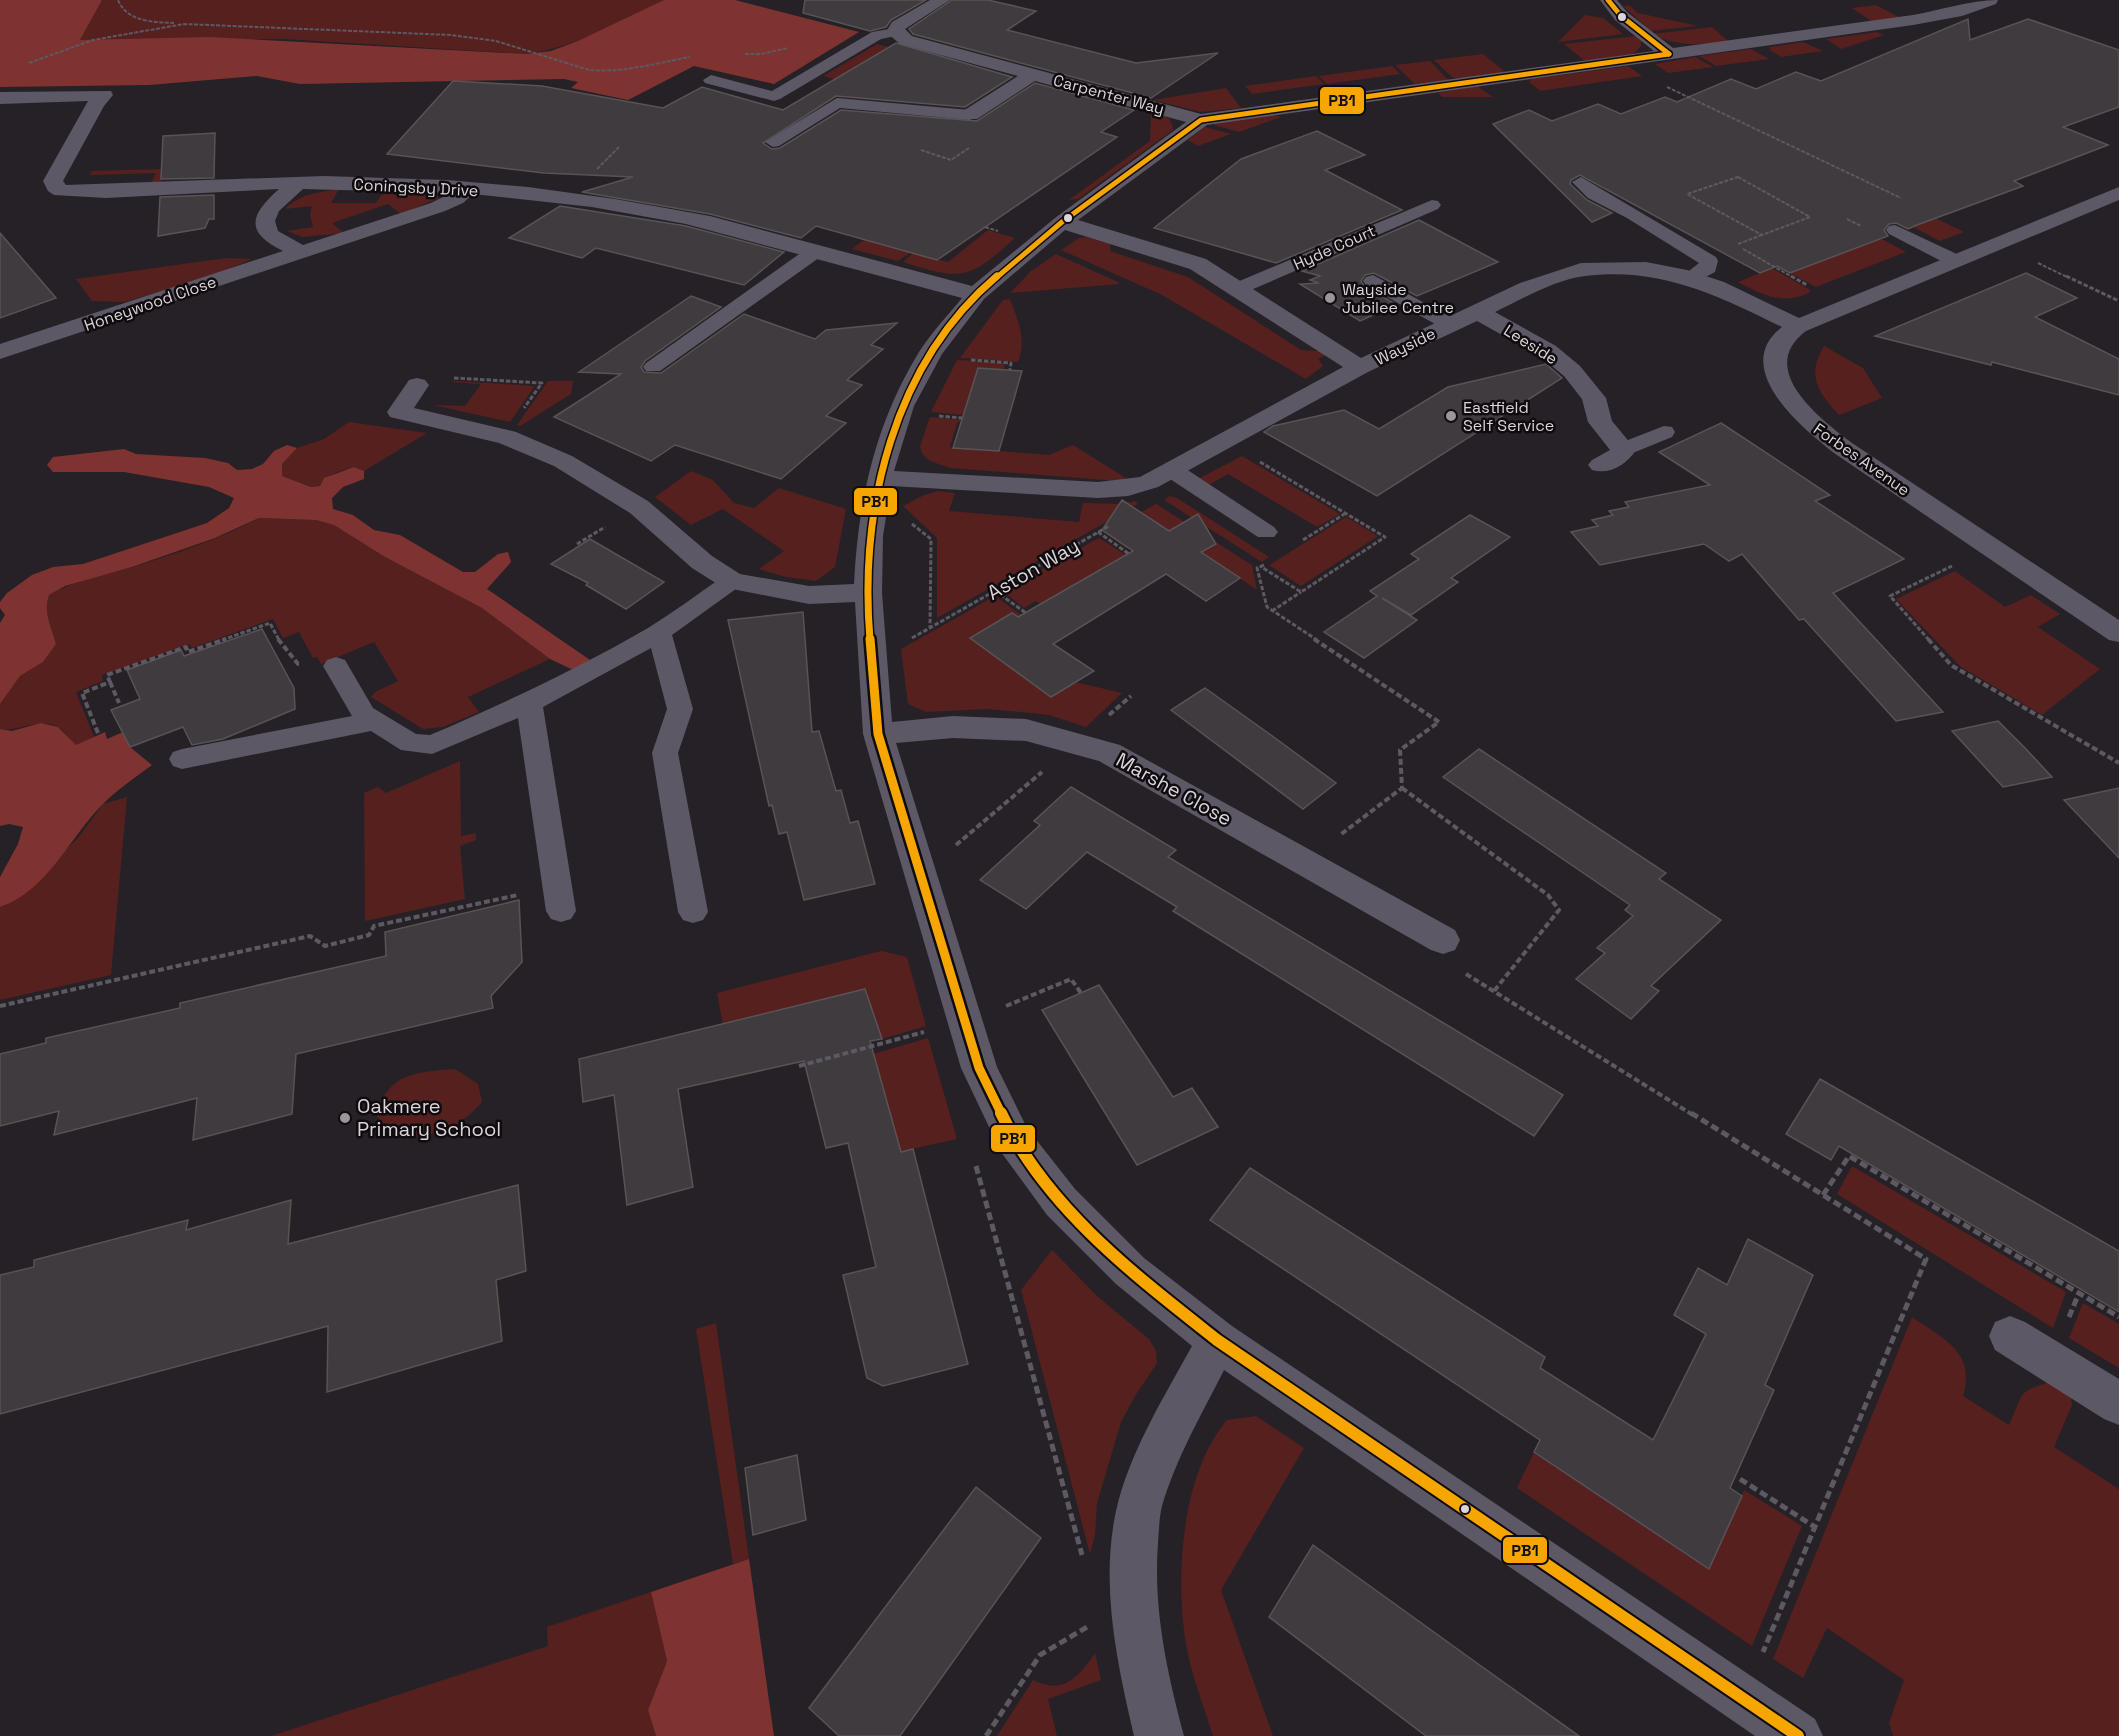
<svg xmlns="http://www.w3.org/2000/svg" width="2119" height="1736" viewBox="0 0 2119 1736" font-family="'Space Grotesk',sans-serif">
<rect width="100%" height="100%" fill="#262126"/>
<g fill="#56201f">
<path d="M102,0H664C621,24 574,47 526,54L284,39L80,40Z"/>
<path d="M1629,5L1638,13L1698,26L1651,31L1623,6Z"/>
<path d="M1876,5L1901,18L1873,22L1852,8Z"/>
<path d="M1585,15L1603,18L1623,34L1558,42Z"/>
<path d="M1712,27L1728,41C1701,45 1677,47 1652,34Z"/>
<path d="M1877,32L1884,35L1841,49L1826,39Z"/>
<path d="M1635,36L1641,41V46L1633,54L1585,61L1564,44Z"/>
<path d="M1803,42L1823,51L1781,57L1770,50V47Z"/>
<path d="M877,44L915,54L900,67L869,59L847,72L868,89L823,76Z"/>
<path d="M1751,49L1769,59L1716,66L1699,56Z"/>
<path d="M1483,54L1505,72L1458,79L1452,77L1434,60Z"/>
<path d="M1695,57L1713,67L1668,73L1655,64Z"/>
<path d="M1430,61L1448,80L1415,84L1395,65Z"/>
<path d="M1392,66L1400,74L1327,84L1319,76Z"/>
<path d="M1628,66L1642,76L1540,91L1529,82L1532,79Z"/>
<path d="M1316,76L1324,84L1252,94L1245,86Z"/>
<path d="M1477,86L1493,97H1442L1438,93Z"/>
<path d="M1226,88L1241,108L1201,112L1153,100Z"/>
<path d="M1151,112C1163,115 1173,117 1173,130L1078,199L1069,200L1150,141Z"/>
<path d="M1274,115L1281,117L1239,132L1214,125V123Z"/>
<path d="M1205,127L1231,134L1198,146L1188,140Z"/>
<path d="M1795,150L1964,232L1940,241L1877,209Z"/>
<path d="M166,169L167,171L159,184L150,185L156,173L90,175L92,171Z"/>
<path d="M339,189L331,203H376L385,190L436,193L439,198L401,214L388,204L332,223L344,233L302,237L287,231L313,227L310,215L312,206L285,209C299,194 321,192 339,189Z"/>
<path d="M988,230L1015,238C969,280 962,281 903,262L917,250L916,254L948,262Z"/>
<path d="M868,237L914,250L898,261L852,249Z"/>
<path d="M1086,237L1110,244V251L1188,277L1301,350L1319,351L1326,355L1318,359L1323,366L1306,379L1162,295L1061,250L1079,238Z"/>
<path d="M1880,238L1906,252L1816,287L1790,273Z"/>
<path d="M1056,254L1118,282L1120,284L1010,293L1031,271Z"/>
<path d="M226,258L252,259L216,274L125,302L92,301L76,279Z"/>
<path d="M1772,268L1810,290L1809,293C1782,305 1762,295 1738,282Z"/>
<path d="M1010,299C1018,321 1027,339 1018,362L960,358L1003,300Z"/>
<path d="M1824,346L1863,368L1882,398L1839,415C1818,392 1806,376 1824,346Z"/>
<path d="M957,360L1005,363L1004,370L978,368L963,415L931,412Z"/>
<path d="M457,381L535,386L510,422L433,405L465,406L481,384L450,382Z"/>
<path d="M548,381H573L571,394L520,426L517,425Z"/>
<path d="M930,417L962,420L957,423L950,447L1049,455L1073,445L1126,478L1118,481L950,468L930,461L922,454L920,446Z"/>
<path d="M349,422L427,433L364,471L354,467C341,471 327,474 320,486L311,487L282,476V464L297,448L324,439Z"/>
<path d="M1242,456L1340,514L1317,527L1228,474L1205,487L1198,479Z"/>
<path d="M691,471L713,480L734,503L754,508L779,488L846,509L835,567L816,581L786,577L759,569L784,551L723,509L691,525L655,497Z"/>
<path d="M938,491L955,493L949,511L1079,522L1083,503L1121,504L1135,501L1138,504L937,618V538L903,506L924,495Z"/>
<path d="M1169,496L1177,498L1269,557L1262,562L1164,500Z"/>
<path d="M1156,504L1252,565L1257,590L1164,527L1126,548L1105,532Z"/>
<path d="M1346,517L1378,536L1301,586L1269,565Z"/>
<path d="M259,518L316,520L334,525L385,557L482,608L550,659L468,697L479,712L443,727L423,729L371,697L375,692L398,681L374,642L321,664L317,657L313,658L299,632L283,638L273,619L192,648L189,644L102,675L103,681L76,692L94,737L75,746C70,740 65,731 58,727C41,717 19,732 0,729V704L20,676L43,662L56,644C51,626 43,613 49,595C75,580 104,575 133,567C175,554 220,539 259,518Z"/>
<path d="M1099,538L1126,555L1040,604L1036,601L1024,608L1003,591Z"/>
<path d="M1955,571L2005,607L2031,595L2060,614L2038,627L2100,669L2042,715L1961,667L1896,599Z"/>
<path d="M995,596L1021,615L1017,617L1012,613L971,638L1075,682L1122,693L1086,727L1049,715L1021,712L986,709L926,712L908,704L901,649Z"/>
<path d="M460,761L461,836L476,833V840L460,846L465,899L365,921L364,793L378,787L386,793Z"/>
<path d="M127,797L111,975L0,1000V907L6,905L78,838L103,804Z"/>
<path d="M881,951L907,957L926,1026L882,1039L865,989L723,1025L717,993Z"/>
<path d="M928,1038L957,1139L893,1153L873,1054Z"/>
<path d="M455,1069L478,1084L482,1102C453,1135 424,1142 383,1129L376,1113C390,1072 417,1072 455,1069Z"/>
<path d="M1852,1166L2066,1292L2053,1328L1837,1194Z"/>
<path d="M1052,1250L1098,1297L1149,1339L1156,1351L1157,1363L1135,1396L1121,1422L1097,1503L1095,1535L1090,1554L1021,1290Z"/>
<path d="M2083,1303L2119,1324V1368L2069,1338Z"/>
<path d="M1912,1317C1944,1339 1976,1352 1963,1396L2009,1425C2023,1396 2015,1392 2050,1382L2071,1395L2072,1405L2054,1447L2119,1489V1736H1893L1889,1723L1904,1680L1827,1628L1803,1678L1773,1659Z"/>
<path d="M716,1323L749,1559L733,1564L696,1329Z"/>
<path d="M1256,1416L1304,1448L1221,1590L1273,1736H1213C1204,1706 1191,1675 1186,1644C1175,1577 1181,1474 1227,1420Z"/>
<path d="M1534,1452L1709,1568L1744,1490L1802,1526L1752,1646L1517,1488Z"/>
<path d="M651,1592L667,1661L648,1710L656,1736H271L548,1646L547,1627Z"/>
<path d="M1095,1653L1101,1680L1048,1699L1057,1736H997L1033,1680C1063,1695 1078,1678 1095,1653Z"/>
</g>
<g fill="#7e3331">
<path d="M0,0H102L80,40L209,37L526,54L551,51L578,41L664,0H735L859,32L774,84L694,66L628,100L571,88L578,82L564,79L300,84L257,76L149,85L0,87Z"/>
<path d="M287,445L297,448L282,464V476L311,487L320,486L324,478L354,467L364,471V479L343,487L332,498L333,509L353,515L374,530L400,535L463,572H475L498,554L508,552L511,562L487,589L590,660L581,668L571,669L550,659L482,608L385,557L334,525L316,520L259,518L215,538L132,567L65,586L49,595C43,613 51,626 56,644L43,662L20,676L0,704V623L5,615L0,608V602L7,593L32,575L53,567L83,564L207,523L229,508L234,498L209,487L124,472H53L47,465L53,457L124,449L136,454L205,458L228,463L237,470L252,469L263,464L274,451Z"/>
<path d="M41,723L58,727L76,745L105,732L107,739L123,732L130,747L152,765C136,777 118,789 104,803C69,837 49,890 0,907V877L18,844L23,827L9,824L0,826V729L12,731Z"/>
<path d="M749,1559L774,1736H656L648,1710L667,1661L651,1592Z"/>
</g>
<g fill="#3f3b3e" stroke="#595356" stroke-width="1.5">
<path d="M805,0H926L891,20L886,27L870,31L803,13Z"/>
<path d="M952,0H988L1036,11L1007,30L1136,63L1218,53L1151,98L913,34L909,29Z"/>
<path d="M1968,19L1970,40L2028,19L2119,50V107L2063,127L2108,145L2014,181L2023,186L1917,225L1908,229L1896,223L1889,224L1884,230L1888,236L1790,273L1777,266L1760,273L1580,175L1571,180L1570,184L1587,200L1612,213L1592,222L1493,124L1529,110L1552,121L1598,104L1621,114L1665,97L1677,102L1731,79L1756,89L1796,72L1821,81Z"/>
<path d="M896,43L1012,77L965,107L836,96L763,143L772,149L780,148L841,110L977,121L1035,83L1134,110L1101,132L1117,137L937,260L816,226L801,238L710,214L582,192L633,177L544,173L387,154L453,81L542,86L663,108L702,87L783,110Z"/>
<path d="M1317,131L1365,155L1325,170L1402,210L1276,263L1154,228L1241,159Z"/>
<path d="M215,133L214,178L161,179L163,136Z"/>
<path d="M214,195V219H209L205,228L158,236L160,197Z"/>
<path d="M560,206L686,226L784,252L744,285L596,248L582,258L509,238Z"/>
<path d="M1419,220L1498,262L1417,296L1374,273L1365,275L1361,281L1364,286L1397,305L1360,321L1300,284L1319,283L1310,280L1320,276L1302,271Z"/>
<path d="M0,233L56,298L0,318Z"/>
<path d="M2026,273L2077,298L2035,317L2119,359V395L1992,362L1991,365L1875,336Z"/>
<path d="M691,296L721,307L645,361L641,367L644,372L661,373L744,314L815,339L826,330L897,323L871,345L883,349L847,380L862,385L826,416L846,423L781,479L675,445L651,461L554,417L621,374L579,372Z"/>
<path d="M1546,364L1562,378L1377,496L1264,432L1273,426L1344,410L1379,429L1448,387Z"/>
<path d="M978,368L1022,371L999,451L953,448Z"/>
<path d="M1721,423L1830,495L1815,501L1904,559L1833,593L1943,712L1896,721L1804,619L1799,620L1742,554L1729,561L1704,544L1600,565L1571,532L1598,526L1592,520L1613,515L1609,511L1629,507L1625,502L1710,485L1659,452Z"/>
<path d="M1122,500L1169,531L1198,514L1216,544L1201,552L1240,578L1206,601L1166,574L1053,644L1094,671L1051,697L970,638L1012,613L1018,617L1133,551L1102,530Z"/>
<path d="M1470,515L1510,537L1451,578L1458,582L1411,615L1382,598L1417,620L1364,658L1324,632L1377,596L1370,591L1419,559L1411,554Z"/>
<path d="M590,539L664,582L626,609L586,585L588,583L551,564Z"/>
<path d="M803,612L812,732L819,731L836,791L841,790L850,823L858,821L875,884L804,900L787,832L779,834L772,805L769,806L728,620Z"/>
<path d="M262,629L294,688L295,709L223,739L192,745L183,727L130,747L111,710L140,699L127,670L181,650L184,656Z"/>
<path d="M1205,688L1271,735L1336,783L1303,809L1171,710Z"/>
<path d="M1998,721L2026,749L2052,777L2003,787L1952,731Z"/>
<path d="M1479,749L1666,873L1659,879L1721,920L1651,986L1659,991L1631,1019L1576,979L1605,953L1597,948L1633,916L1625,910L1630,905L1443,777Z"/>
<path d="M1071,787L1176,850L1168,857L1563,1095L1534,1136L1173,911L1177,907L1087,852L1026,909L980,880L1040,825L1034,821Z"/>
<path d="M2119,788V858L2064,800Z"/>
<path d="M519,900L522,962L491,996L493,1008L296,1054L292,1114L193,1140L197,1098L54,1135L59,1111L0,1126V1054L46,1043V1038L180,1008V1003L386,956L385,932Z"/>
<path d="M1099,985L1173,1097L1192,1088L1218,1127L1137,1165L1042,1010Z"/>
<path d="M865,989L882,1039L870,1041L901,1152L913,1149L968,1364L883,1386L867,1378L843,1275L876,1267L848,1143L826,1148L804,1061L678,1089L693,1187L627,1205L614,1095L583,1102L579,1059Z"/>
<path d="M1820,1079L2119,1251V1312L1839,1146L1831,1160L1786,1134Z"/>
<path d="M1250,1168L1545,1357L1540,1368L1653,1440L1706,1334L1674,1315L1698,1268L1727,1285L1748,1239L1813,1275L1765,1385L1774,1390L1730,1488L1742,1496L1709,1569L1534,1452L1540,1440L1210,1220Z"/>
<path d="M518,1185L526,1271L496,1280L502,1341L327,1392L328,1326L0,1414V1275L34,1267V1260L188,1220L186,1230L291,1200L288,1244Z"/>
<path d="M797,1455L806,1520L753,1535L745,1468Z"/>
<path d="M976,1487L1041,1538L900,1736H839L809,1708Z"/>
<path d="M1313,1545L1481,1666L1579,1736H1426L1269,1617Z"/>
</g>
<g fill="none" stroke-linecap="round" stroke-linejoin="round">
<g stroke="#5d5962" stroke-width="2" stroke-dasharray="4 1.5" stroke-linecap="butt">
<path d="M118,0C127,22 153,22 174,23"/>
<path d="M745,54H761L788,48"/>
<path d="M29,63L93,40L184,24L451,35L496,41L589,70C624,73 656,63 690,57"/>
<path d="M1667,87L1901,198"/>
<path d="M921,150L951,160L969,148"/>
<path d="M597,169L619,147"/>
<path d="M1738,177L1810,217L1762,235L1687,194Z"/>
<path d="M1847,219L1861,226"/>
<path d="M985,227L998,231"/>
<path d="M1738,244L1762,235"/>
<path d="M1743,249L1794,278"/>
<path d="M2038,263L2069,278"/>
</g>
<g stroke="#5d5962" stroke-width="3" stroke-dasharray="4.5 2" stroke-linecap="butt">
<path d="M1791,276L1807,285"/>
<path d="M2066,276L2119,301"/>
<path d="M971,360L1011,363L1010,370"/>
<path d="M454,378L542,383L524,408"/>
<path d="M939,416L962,418"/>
<path d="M1260,462L1385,537L1301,592L1260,566"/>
<path d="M912,524L931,539L930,627"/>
<path d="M1098,532L1129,554"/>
<path d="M1303,540L1346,513"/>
<path d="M577,544L605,527"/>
<path d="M1264,565L1257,568L1267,607L1317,640"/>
<path d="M995,591L1026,613"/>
<path d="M1272,611L1301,592"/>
<path d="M912,638L1109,526"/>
<path d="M222,640L270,623L279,640"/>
<path d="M1929,640L1890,596L1952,566"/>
</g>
<g stroke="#5d5962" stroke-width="4" stroke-dasharray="6 3" stroke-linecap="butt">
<path d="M278,639L298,664H302"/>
<path d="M1314,639L1439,722L1400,750L1402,788L1340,835"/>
<path d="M1928,639L1951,665L2119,763"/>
<path d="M110,682L119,703"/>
<path d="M1109,715L1131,696"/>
<path d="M98,733L82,693L110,682L107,675L186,647L188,652L226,639"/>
<path d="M1402,788L1548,895L1559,910L1494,991"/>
<path d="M956,845L1042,772"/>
<path d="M1466,974L1693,1115"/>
<path d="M0,1006L310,936L325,946L369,935L374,926L518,895"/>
<path d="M1006,1006L1071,979L1081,993"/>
<path d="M799,1066L924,1032"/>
</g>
<g stroke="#5d5962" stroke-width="5" stroke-dasharray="8 4" stroke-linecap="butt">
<path d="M1691,1113L1926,1259L1763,1652"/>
<path d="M976,1166L1082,1555"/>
<path d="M1823,1195L1849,1156L2119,1317"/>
<path d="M2069,1317L2079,1293"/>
<path d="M1740,1479L1815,1527"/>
<path d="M986,1736L1040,1655L1087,1627"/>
</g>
<g fill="#5d5866" fill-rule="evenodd">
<path d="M895,28L900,29L902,32L900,35L881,39L780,99L774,101L705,83L703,80L711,75L772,91L872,32Z"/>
<path d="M837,98L970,110L978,115L970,120L840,108L779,146L773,147L765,142Z"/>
<path d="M1581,177L1716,257L1718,261L1715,272L1696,282H1682L1680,278L1699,263L1627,218L1588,198L1572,182Z"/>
<path d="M1432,200L1438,201L1441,205L1438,209L1244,293L1237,295L1227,289L1230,285Z"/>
<path d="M1895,225L1961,256L1963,260L1954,266L1947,264L1889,234L1886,230L1889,226Z"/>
<path d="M816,245L823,247L825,251L823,255L660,371H646L643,367L646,363L809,247Z"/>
<path d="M1373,275L1456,320L1459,324L1449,330L1442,328L1366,285L1363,281L1366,277Z"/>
<path d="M1664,426L1672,427L1675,432L1672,437L1623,457L1615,455L1612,450L1615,445Z"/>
<path d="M1172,463L1180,465L1274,527L1278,532L1274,537H1258L1164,475L1161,470L1164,465Z"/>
<path d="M732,573L740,576L744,581L740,586L672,635L693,709L678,753L708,912L703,920L693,923L683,920L678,912L652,753L667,709L651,648L543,707L576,911L571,919L561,922L551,919L546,911L518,718L432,754L401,750L371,731L182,769L173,766L169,759L173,752L182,749L352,716L323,666L327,660L336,657L345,660L373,708L416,734L430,735C505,703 577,669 648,628C674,612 699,593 724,576Z"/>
</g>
<g fill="#5d5866" fill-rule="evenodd">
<path d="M930,0H950L905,29L912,36L1201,114L1654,51L1615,20L1600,0H1617L1627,12L1673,48L1913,15C1942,10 1969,0 1998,0L1996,4L1962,16L1913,25L1207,125L1078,220L1206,259L1361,358L1520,283L1581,263L1646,262L1687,270L1724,282L1799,318L2119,187V200L1806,331C1755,369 1820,419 1852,443L2119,620V642L2109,640L1834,453C1802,428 1729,368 1782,327C1716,295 1661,267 1585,276C1554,280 1522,299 1495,312L1556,346L1580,366L1606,398L1612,421L1636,450C1626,465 1610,475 1592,470L1588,465L1592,460L1610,450L1588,422L1582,399L1564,376L1540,356L1477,321L1368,372L1158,487L1128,496L1098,498L891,486L883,536L882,593L892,722L953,716L1026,719L1120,745L1455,930L1460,940L1455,950L1443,954L1431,950L1099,761L1026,741L953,738L896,743L997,1067L1027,1128L1075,1189L1144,1258L1232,1326L1815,1719L1823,1736H1755L1224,1370C1202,1414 1176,1458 1162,1506C1159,1518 1159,1531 1158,1543C1153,1609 1167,1672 1184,1736H1134C1117,1663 1100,1586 1116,1511C1129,1453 1164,1397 1192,1346L1116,1284L1047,1215L1001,1152L961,1068L863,734L855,602L809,604L722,587L692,568L630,513L554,466L499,443L390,417L387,412L409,380L417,378L425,380L429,385L414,408L516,432L572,456L648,501L712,556L740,574L809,586L854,584C858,501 875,424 919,352C931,333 948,315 962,298L686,224L592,207L473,194L463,203L445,211L0,359V344L283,251C244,232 250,215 279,189L106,198L54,195L48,191L43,181L88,101L0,104V92L111,91L113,95L104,106L63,181L66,185L324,176L447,180L528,187L615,199L710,216L972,286L1055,218L1186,122L1035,81L977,119H963L961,115L963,111L1018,76L900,44L886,32L892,22ZM303,189L451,193L431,203L303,245L278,231L275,221L279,211ZM1065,230L1190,269L1343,367L1140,477L1098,482L894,471L914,406L942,354L984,299Z"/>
<path d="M2010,1316L2025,1322L2119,1379V1425L2104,1419L1995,1350L1989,1336L1995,1322Z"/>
</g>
<defs>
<g id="bus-1-far3">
<path d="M1608,0L1621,16L1669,54"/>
<path d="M996,278L1062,222L1201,120L1669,54"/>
</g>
<path id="bus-1-far2" d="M870,640C859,509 893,364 997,276"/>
<path id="bus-1-far1" d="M870,639L878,734L979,1068L1002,1115"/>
<path id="bus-1" d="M1001,1113C1047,1209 1136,1276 1217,1340L1798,1736"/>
</defs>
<use href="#bus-1-far3" stroke="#0f0b0e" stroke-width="8"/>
<use href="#bus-1-far2" stroke="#0f0b0e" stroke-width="10"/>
<use href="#bus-1-far1" stroke="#0f0b0e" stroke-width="14"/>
<use href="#bus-1" stroke="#0f0b0e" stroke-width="16"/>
<use href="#bus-1-far3" stroke="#f7a600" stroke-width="5"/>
<use href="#bus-1-far2" stroke="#f7a600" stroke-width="7"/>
<use href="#bus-1-far1" stroke="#f7a600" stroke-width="9"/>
<use href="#bus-1" stroke="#f7a600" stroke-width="12"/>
</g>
<g fill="#dbd4da" stroke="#0f0b0e" stroke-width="2">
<circle cx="1622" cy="17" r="5"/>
<circle cx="1068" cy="218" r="5"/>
<circle cx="1465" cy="1509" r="5"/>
</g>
<g fill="#9c959b" stroke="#0f0b0e" stroke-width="2">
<circle cx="1330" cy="298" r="6"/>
<circle cx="1451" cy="416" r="6"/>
<circle cx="345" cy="1118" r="6"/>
</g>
<g text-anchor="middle" stroke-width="5" stroke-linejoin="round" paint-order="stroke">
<g font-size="16" fill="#dbd4da" stroke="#0f0b0e">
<text transform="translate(1109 94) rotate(15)" y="6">Carpenter Way</text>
<text transform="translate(416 187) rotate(3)" y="6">Coningsby Drive</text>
<text transform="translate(1334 247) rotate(-24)" y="6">Hyde Court</text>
<text transform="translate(150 303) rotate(-19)" y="6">Honeywood Close</text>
<text transform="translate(1531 344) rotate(32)" y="6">Leeside</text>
<text transform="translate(1405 346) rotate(-26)" y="6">Wayside</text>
<text transform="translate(1862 459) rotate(35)" y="6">Forbes Avenue</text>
</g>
<g font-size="16" fill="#dbd4da" stroke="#0f0b0e" text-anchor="start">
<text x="1342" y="295">Wayside<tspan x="1342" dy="18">Jubilee Centre</tspan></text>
<text x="1463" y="413">Eastfield<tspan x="1463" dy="18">Self Service</tspan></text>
</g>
<g font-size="20" fill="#dbd4da" stroke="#0f0b0e">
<text transform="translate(1033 569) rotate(-30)" y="7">Aston Way</text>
<text transform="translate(1174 789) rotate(29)" y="7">Marshe Close</text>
</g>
<g font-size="20" fill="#dbd4da" stroke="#0f0b0e" text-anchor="start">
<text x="357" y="1113">Oakmere<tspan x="357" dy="23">Primary School</tspan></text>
</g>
</g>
<g stroke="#0f0b0e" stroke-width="2">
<rect x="1319" y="86" width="46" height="29" rx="6" fill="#f7a600"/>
<rect x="853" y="487" width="45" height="29" rx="6" fill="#f7a600"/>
<rect x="990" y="1124" width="46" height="29" rx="6" fill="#f7a600"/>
<rect x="1502" y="1536" width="46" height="28" rx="6" fill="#f7a600"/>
</g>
<g font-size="16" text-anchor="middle" font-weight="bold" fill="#111">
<text x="1342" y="106">PB1</text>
<text x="875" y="507">PB1</text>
<text x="1013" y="1144">PB1</text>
<text x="1525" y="1556">PB1</text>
</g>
</svg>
